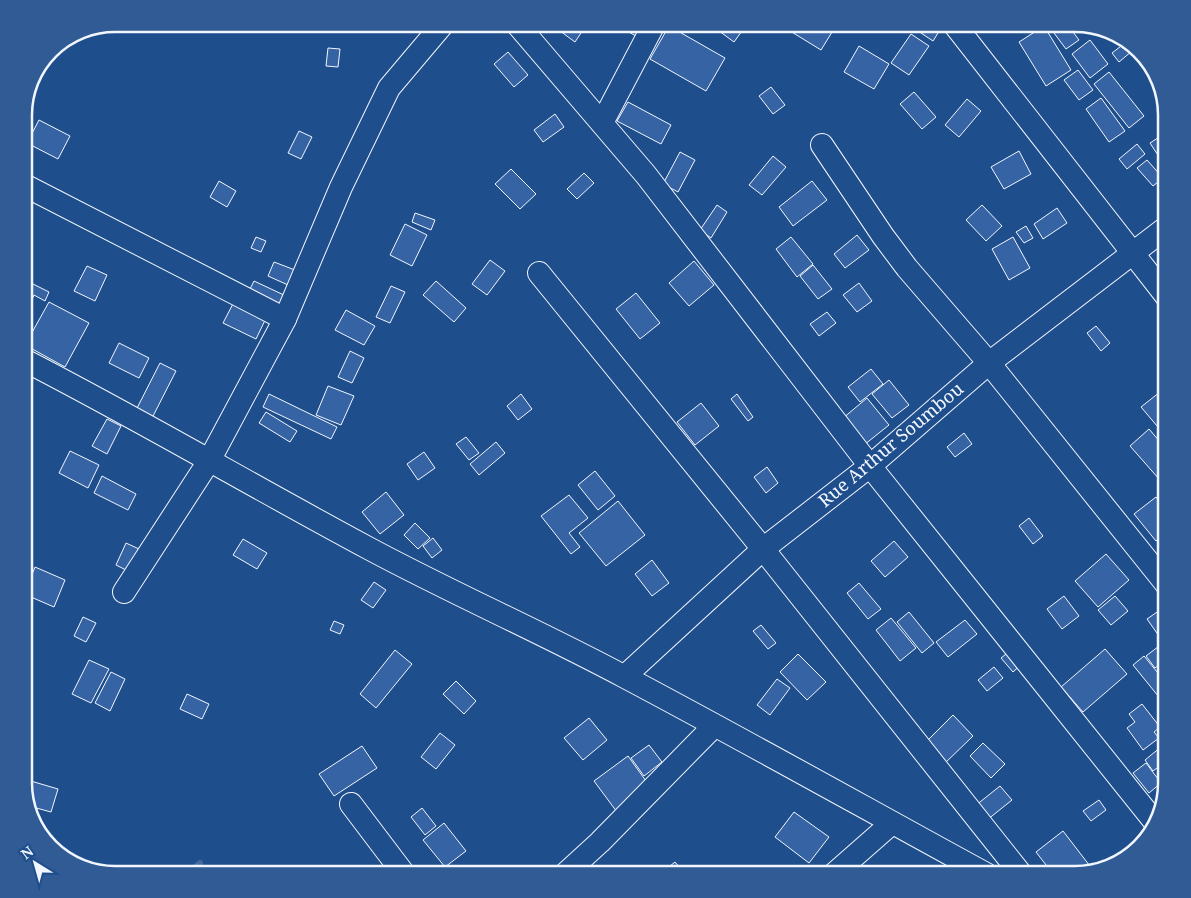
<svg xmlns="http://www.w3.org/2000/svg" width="1191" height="898" viewBox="0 0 1191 898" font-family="'Noto Serif',serif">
<rect width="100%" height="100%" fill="#1f4e8c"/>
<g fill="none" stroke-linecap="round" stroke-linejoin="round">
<path stroke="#446ba0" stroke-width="6" d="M187,874L200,863"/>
</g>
<g fill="#3563a3" stroke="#f2f6ff">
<path d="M559,24H580L585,27L575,42L556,28Z"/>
<path d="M614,24H648L636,36Z"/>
<path d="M718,24H739L744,28L734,42L715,28Z"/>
<path d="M783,24H837L821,50L782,26Z"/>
<path d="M919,24H941L943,25L933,41L915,29Z"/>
<path d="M1059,24H1067L1079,40L1066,49L1051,29Z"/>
<path d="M669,26L725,58L706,91L650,59Z"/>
<path d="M1044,26L1071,70L1046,86L1019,42Z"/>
<path d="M911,34L929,46L909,75L891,63Z"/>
<path d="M1090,40L1108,64L1090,78L1072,54Z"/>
<path d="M1125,43L1132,51L1119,62L1112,53Z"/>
<path d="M859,46L889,64L874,89L844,72Z"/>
<path d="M328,48L340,49L338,67L326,66Z"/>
<path d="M508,52L528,75L514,87L494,64Z"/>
<path d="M1078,70L1093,90L1079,100L1064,80Z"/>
<path d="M1109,72L1144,116L1129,128L1094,84Z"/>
<path d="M771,87L785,105L773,114L759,96Z"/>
<path d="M914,92L936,117L922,129L900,104Z"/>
<path d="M1101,98L1125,131L1109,142L1086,109Z"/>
<path d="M967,99L981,111L959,137L945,125Z"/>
<path d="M628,102L671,125L661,144L617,121Z"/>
<path d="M555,114L564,127L543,142L534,130Z"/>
<path d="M39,120L70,136L58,159L27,143Z"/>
<path d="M299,131L312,137L301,159L288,153Z"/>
<path d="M1167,132V169L1150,143Z"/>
<path d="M1137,144L1145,154L1127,169L1119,159Z"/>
<path d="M1019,151L1031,174L1004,189L991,167Z"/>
<path d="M680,152L695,160L678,192L663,184Z"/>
<path d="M773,156L786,167L762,195L749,185Z"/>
<path d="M1147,160L1163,178L1153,186L1137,168Z"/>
<path d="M511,169L536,194L520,209L495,184Z"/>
<path d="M584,173L594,183L577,199L567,189Z"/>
<path d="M219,181L236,191L227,207L210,197Z"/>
<path d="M812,181L827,200L793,226L779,207Z"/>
<path d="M717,205L727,212L711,238L700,230Z"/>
<path d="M982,205L1002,226L986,241L966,220Z"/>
<path d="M1057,208L1067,223L1043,239L1034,224Z"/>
<path d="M415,213L435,220L431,230L412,222Z"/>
<path d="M405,224L427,235L412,266L390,255Z"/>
<path d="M1026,226L1033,238L1024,243L1016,232Z"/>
<path d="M857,235L869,250L845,268L834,254Z"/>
<path d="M256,237L266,241L261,252L251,248Z"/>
<path d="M791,237L813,264L797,277L776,249Z"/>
<path d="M1013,237L1030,268L1009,280L992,249Z"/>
<path d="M490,260L505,271L487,295L472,284Z"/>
<path d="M694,261L714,285L689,306L669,283Z"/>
<path d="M274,262L295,270L288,285L268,276Z"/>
<path d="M813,265L832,289L818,299L800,276Z"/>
<path d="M87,266L107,275L95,301L74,291Z"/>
<path d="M254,281L286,296L279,310L247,295Z"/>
<path d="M436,281L466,308L454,322L423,295Z"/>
<path d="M31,283L49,292L45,301L34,295L31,302L24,299Z"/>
<path d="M859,283L872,301L857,312L843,295Z"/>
<path d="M391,286L405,292L390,323L376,317Z"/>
<path d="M636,293L660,323L640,339L616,309Z"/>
<path d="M236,298L268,314L256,339L223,323Z"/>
<path d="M49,302L89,323L65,367L25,345Z"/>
<path d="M346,310L375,326L364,345L335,330Z"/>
<path d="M827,312L836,323L819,336L810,324Z"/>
<path d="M1096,326L1110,343L1101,351L1087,333Z"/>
<path d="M119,343L149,358L139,378L109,363Z"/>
<path d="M350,351L364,358L352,383L338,377Z"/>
<path d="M160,363L176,371L151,420L135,412Z"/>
<path d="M871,369L883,384L860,402L848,387Z"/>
<path d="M889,380L909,405L892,418L872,394Z"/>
<path d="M328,386L354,396L341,425L316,415Z"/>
<path d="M1160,392L1167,401V430L1163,433L1141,407Z"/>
<path d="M269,394L337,427L331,439L263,407Z"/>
<path d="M521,394L532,409L518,420L507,406Z"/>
<path d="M737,394L753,417L748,421L731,399Z"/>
<path d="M867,398L889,425L864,445L842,419Z"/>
<path d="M701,403L719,426L695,445L677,422Z"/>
<path d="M266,412L297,431L290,442L259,423Z"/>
<path d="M107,419L121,426L107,454L92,446Z"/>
<path d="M1149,429L1167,450V472L1159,479L1130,446Z"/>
<path d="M964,433L972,444L955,457L947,447Z"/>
<path d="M466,437L479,453L469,460L456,444Z"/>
<path d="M496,442L505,453L479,475L470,464Z"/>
<path d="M70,451L99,465L88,488L59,473Z"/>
<path d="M424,452L435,468L418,480L407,464Z"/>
<path d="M767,467L778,483L766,493L754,477Z"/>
<path d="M595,471L615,496L598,510L578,485Z"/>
<path d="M102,476L136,494L128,510L94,493Z"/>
<path d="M386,492L404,515L380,534L362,512Z"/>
<path d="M569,495L588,518L569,533L580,547L571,554L541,516Z"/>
<path d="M1156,497L1167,511V533L1156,541L1134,514Z"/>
<path d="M618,501L645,535L606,566L579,533Z"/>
<path d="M1029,518L1043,536L1033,544L1019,526Z"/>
<path d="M415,523L430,538L418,549L404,535Z"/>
<path d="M433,538L442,550L432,558L423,546Z"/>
<path d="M243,539L267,553L257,569L233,555Z"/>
<path d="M894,541L908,557L885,577L871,561Z"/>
<path d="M126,543L139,549L128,571L116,565Z"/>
<path d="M1106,554L1129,580L1098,607L1075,581Z"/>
<path d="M652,560L669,583L652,596L635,574Z"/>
<path d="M35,567L65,580L54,607L24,594Z"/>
<path d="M374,582L386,590L373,608L361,600Z"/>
<path d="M859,583L881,609L868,619L847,593Z"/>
<path d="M1064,596L1079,616L1062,629L1047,609Z"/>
<path d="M1115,596L1128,611L1111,625L1098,610Z"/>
<path d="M1163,608L1167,614V631L1159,636L1147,619Z"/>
<path d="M909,612L934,643L922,653L897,622Z"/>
<path d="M83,617L96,623L86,642L74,636Z"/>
<path d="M891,618L916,648L900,661L876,630Z"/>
<path d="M965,620L977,634L948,657L936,642Z"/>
<path d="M334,621L344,625L340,634L330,630Z"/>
<path d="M761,625L776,643L768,649L753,631Z"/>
<path d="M1167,640V659L1155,668L1146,656Z"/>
<path d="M1105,649L1127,674L1083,712L1061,687Z"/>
<path d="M395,650L412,664L376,708L360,694Z"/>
<path d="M1011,650L1023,663L1013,672L1001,658Z"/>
<path d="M798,654L826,682L807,700L780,672Z"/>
<path d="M1144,656L1167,684V707L1133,665Z"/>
<path d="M89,660L109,669L91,703L72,694Z"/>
<path d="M994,667L1003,678L987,691L978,680Z"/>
<path d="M111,672L125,679L110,711L95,703Z"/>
<path d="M777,679L790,688L770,715L757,705Z"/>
<path d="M456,681L476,701L464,714L443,694Z"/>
<path d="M187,694L209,704L202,719L180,709Z"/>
<path d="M1142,704L1160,727L1154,732L1159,738L1143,750L1127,728L1135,722L1129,714Z"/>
<path d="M953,715L973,736L942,766L922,746Z"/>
<path d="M589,718L607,740L583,760L564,738Z"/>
<path d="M440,733L455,745L436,769L421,757Z"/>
<path d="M1167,742V774L1161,765L1153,771L1145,760Z"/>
<path d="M983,743L1005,764L991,778L970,756Z"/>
<path d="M649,745L662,762L644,776L631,758Z"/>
<path d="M362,746L377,768L334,796L319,774Z"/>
<path d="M628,756L651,788L617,812L594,781Z"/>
<path d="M1146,763L1161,783L1149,793L1133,773Z"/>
<path d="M24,779L58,789L51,812L29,806L24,788Z"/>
<path d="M1000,786L1012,800L987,820L975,806Z"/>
<path d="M1099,800L1106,810L1091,821L1083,811Z"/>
<path d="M422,808L436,826L425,835L411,817Z"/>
<path d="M794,812L829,837L809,863L775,837Z"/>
<path d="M444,823L466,851L445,867L423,840Z"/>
<path d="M1063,831L1093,870L1075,874H1053L1036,852Z"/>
<path d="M675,862L685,874H660Z"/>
<path d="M802,869L806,874H797Z"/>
</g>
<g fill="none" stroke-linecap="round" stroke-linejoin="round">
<defs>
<g id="minor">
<path d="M517,24L646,175L870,466L1154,821"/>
<path d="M954,24L1167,297"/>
<path d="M602,123L654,24"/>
<path d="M822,145L883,236L907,268L989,363L1167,585"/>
<path d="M24,185L285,319"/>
<path d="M539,273L763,549L1021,874"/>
<path d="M24,360C141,420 254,487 370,549C454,594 541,632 625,677C746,741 865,808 986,874"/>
<path d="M124,592L209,461L285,319L341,187L389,88L443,24"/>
<path d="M625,676L763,549L870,466L989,363L1167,227"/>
<path d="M351,804L404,874"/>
<path d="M565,874L600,842L714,726"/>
<path d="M834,874L892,823"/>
</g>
</defs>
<use href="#minor" stroke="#f2f6ff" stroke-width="24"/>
<use href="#minor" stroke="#1f4e8c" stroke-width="22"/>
</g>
<g text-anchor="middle" stroke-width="4" stroke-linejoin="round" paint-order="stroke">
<g font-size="18" fill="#f2f6ff" stroke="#1f4e8c">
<text transform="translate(891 445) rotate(-40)" y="6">Rue Arthur Soumbou</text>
</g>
</g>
<path d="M0 0H1191V898H0ZM115 32H1075A83 83 0 0 1 1158 115V783A83 83 0 0 1 1075 866H115A83 83 0 0 1 32 783V115A83 83 0 0 1 115 32Z" fill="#305b95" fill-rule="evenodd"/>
<path fill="none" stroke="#f2f6ff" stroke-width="2.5" d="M115 32H1075A83 83 0 0 1 1158 115V783A83 83 0 0 1 1075 866H115A83 83 0 0 1 32 783V115A83 83 0 0 1 115 32Z"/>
<g transform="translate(35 863) rotate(323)" stroke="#1f4e8c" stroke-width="4" paint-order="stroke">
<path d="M0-4L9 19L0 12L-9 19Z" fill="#f2f6ff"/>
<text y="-8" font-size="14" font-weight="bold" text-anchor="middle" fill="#f2f6ff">N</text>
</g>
</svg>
